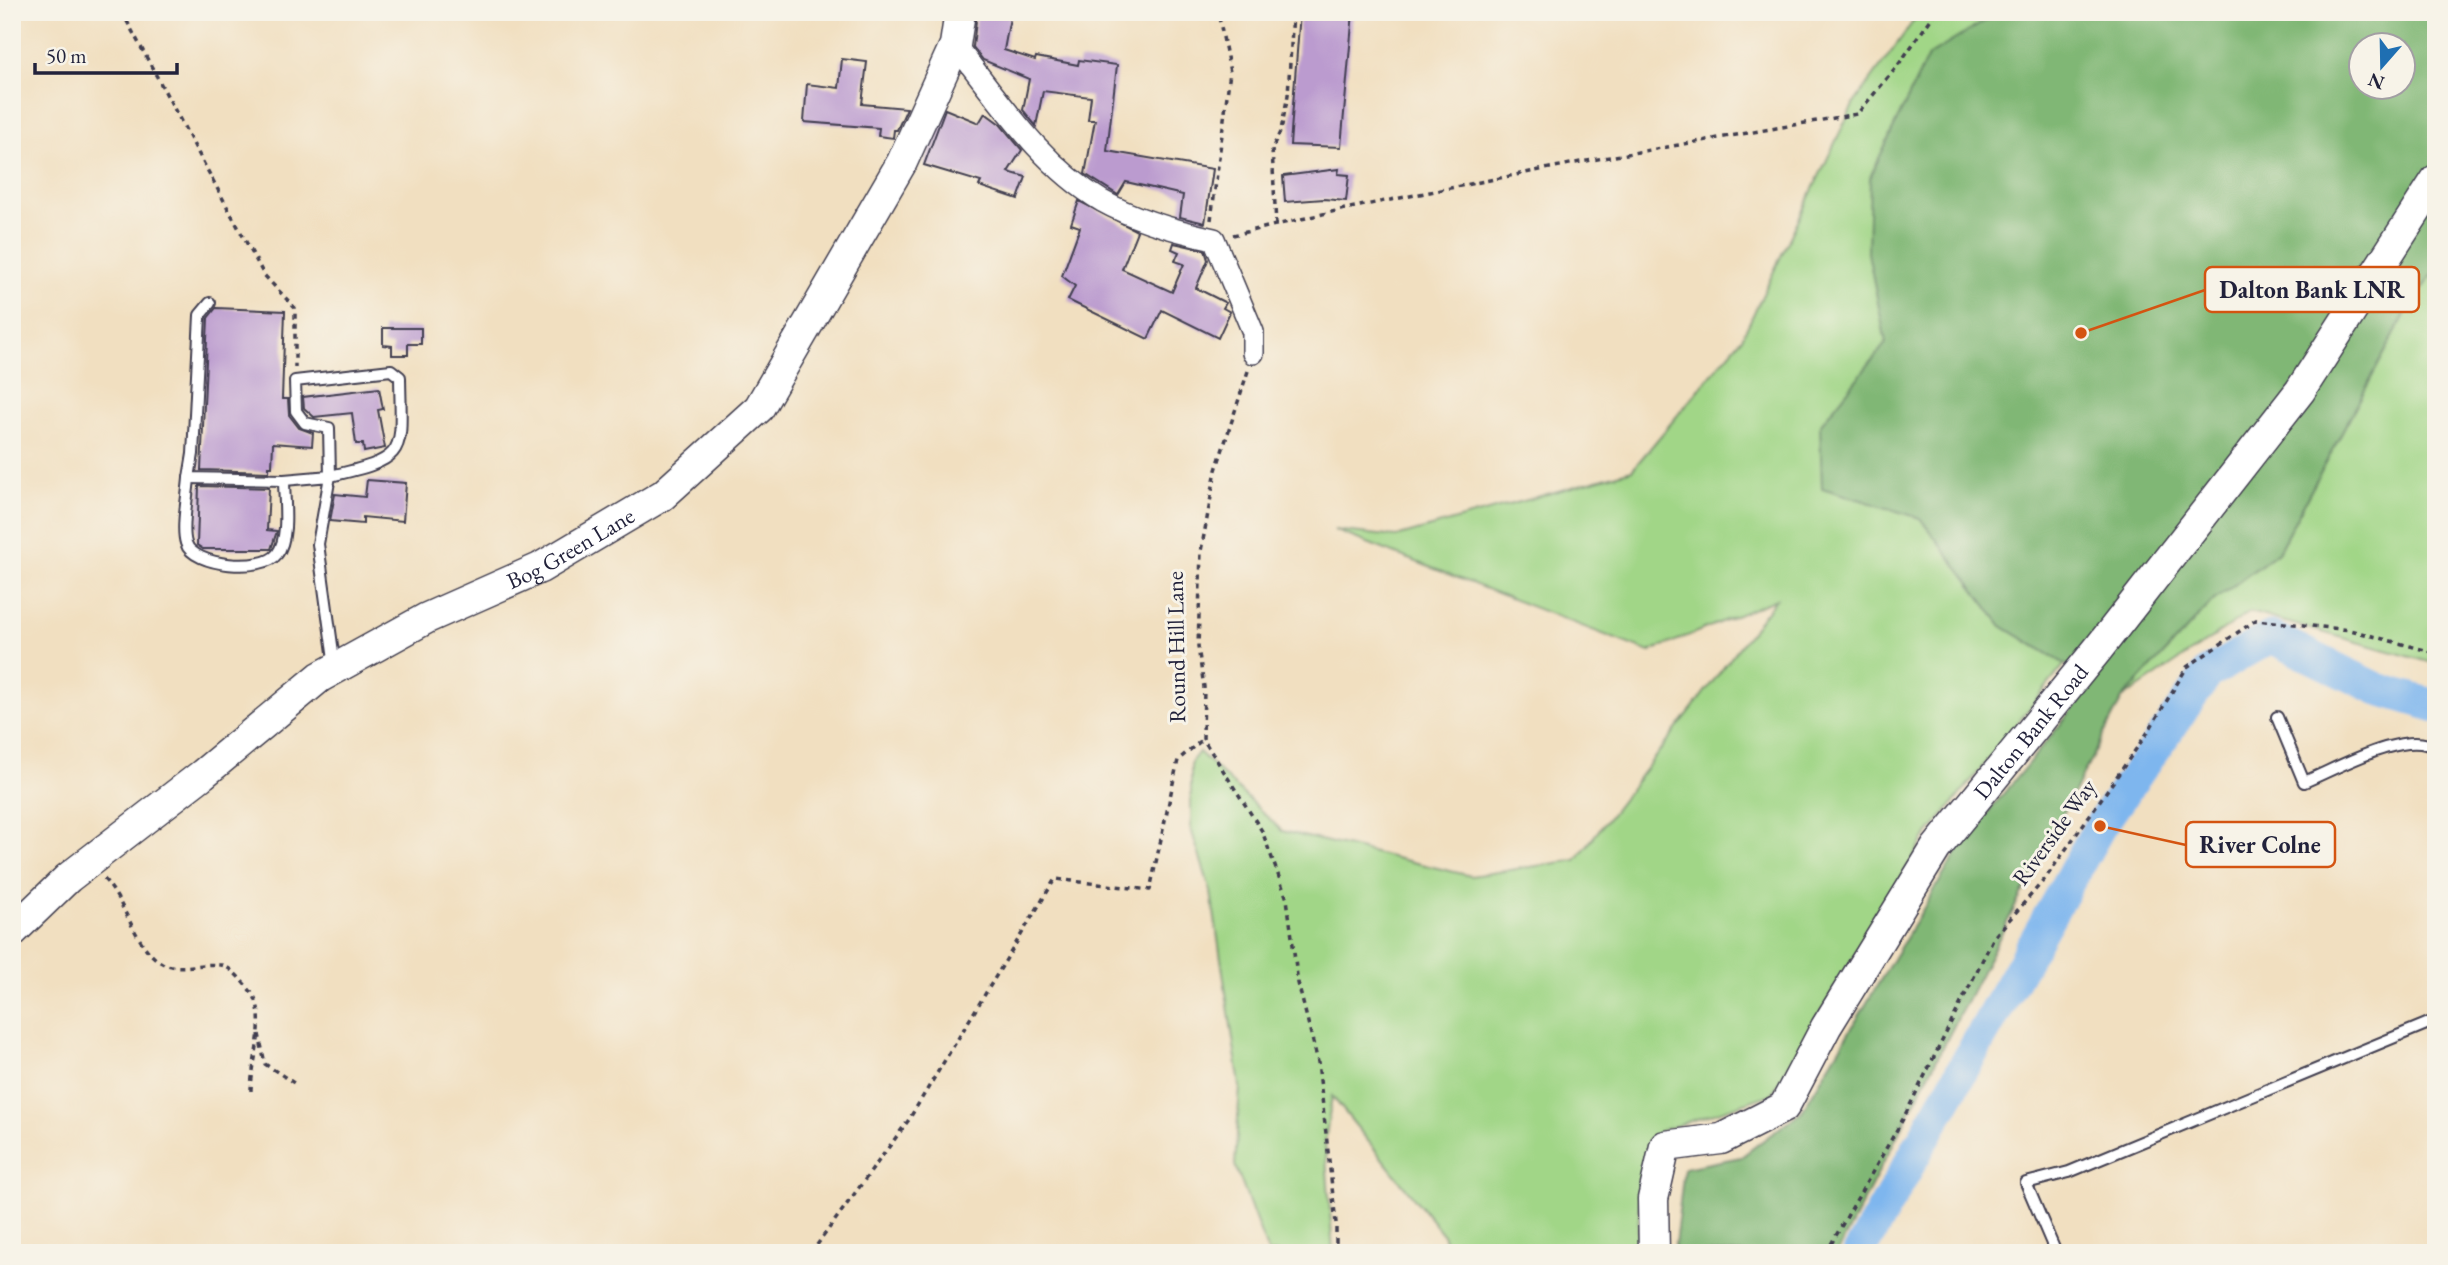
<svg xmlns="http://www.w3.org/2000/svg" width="2448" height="1265" viewBox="0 0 2448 1265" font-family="'EB Garamond',serif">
<rect width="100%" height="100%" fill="#f7f3e8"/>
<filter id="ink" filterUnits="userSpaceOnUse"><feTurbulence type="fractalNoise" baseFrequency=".0143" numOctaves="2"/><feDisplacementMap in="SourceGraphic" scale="14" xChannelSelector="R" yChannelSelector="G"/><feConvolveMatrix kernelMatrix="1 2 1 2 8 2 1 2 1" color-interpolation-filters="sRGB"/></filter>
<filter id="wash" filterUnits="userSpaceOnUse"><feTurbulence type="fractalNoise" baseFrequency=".00686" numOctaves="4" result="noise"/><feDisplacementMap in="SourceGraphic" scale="28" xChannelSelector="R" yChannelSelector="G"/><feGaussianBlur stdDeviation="1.57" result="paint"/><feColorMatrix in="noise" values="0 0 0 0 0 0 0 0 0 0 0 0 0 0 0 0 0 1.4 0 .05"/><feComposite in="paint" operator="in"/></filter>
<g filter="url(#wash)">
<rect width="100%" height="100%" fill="#f1dfc0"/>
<g fill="#a1d687" stroke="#627c61" stroke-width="2" fill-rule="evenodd">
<path d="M1920,12H2436V175L1974,527L1823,488L1920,518L2002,626L2065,664L1925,838L1772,1094L1660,1131L1641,1177L1637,1253H1448L1443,1234L1332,1096L1325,1142L1333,1253H1268L1235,1165L1240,1086L1211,892L1191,829V762L1199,752L1282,831L1471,876L1576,860L1776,599L1649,652L1334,530L1396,537L1632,470L1742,338L1853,105ZM2360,46H2402V88H2360Z"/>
<path d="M2436,271V664L2250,612L2122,699L2213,601L2278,552L2414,298Z"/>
</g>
<path fill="#80b774" stroke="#516c58" stroke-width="2" fill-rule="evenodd" d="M2000,12H2436V271L2414,298L2278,552L2213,601L2122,699L1837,1253H1674L1684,1168L1741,1157L1802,1111L1962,844L2095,682L2002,626L1920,518L1822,488L1820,425L1886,343L1868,253L1870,177L1928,56ZM2360,46H2402V88H2360Z"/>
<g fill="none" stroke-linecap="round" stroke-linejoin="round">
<path stroke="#7eb6ee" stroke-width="33" d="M1859,1253L2100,826L2208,673L2271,637L2378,689L2436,706"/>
</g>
<g id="blocks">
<g fill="#bb9bcf">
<path d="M977,12H1011L1004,50L1035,60L1036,57L1078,65L1079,60L1117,65L1107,151L1213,169L1205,223L1180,217L1183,195L1126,182L1118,195L1085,174L1095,120H1088L1091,97L1043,91L1036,126L1023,110L1029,79L983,60L973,47Z"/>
<path d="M1300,12H1353L1341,147L1290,145Z"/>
<path d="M842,59L867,62L862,104L907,108L897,130H894L893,138L878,136L879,128L804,122L807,84L839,88Z"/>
<path d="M945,109L979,123L985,113L1000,124L1022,150L1008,172L1026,177L1018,199L979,186L981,182L924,165Z"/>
<path d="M1339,169L1338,174L1349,175L1346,201L1324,199L1285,202L1283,176Z"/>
<path d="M1079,201L1137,231L1122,269L1172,292L1184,264L1175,261L1179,252L1172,249L1174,243L1205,250L1208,260L1196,288L1226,303L1223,308L1230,312L1218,338L1162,310L1148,339L1068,300L1075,286L1062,276L1080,227L1071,224Z"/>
<path d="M216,308L285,311L282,399H288L289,415L299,428L313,433L312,446L273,443L272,467H269V472L201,470L208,318Z"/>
<path d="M383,328H421V344H408V355H392V346L383,345Z"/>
<path d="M379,388L383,409L378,410L385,448L364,452L363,444H356L352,413L314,417L304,408L303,397Z"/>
<path d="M367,480L406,483L403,521L363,517V524L330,521L335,494L365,497Z"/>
<path d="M199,486L269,488L267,530L277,531L271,549H203L197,545Z"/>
</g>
</g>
</g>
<g filter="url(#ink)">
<use href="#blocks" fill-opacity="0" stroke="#413e4f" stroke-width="2"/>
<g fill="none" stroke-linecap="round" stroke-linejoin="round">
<defs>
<g id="lane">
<path d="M210,303L200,315L193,454L189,478L284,480L330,476L329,428L305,423L296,411L295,381L391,370L400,377C401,454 410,458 330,476L318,544L335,667"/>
<path d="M189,478C188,494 181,528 186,543C193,567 264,572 277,554C290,537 284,501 284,480"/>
<path d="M2277,717L2304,782C2334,770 2408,727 2436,749"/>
<path d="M2056,1253L2026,1183L2069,1172L2436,1020"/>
</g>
<path id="street" d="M955,45C999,100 1040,164 1102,201C1136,220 1176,231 1214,239L1253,332V353"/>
<g id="secondary">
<path id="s1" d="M12,932L68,878L203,774L320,677L427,618L540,568L663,495L759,408L902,162L955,45L960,12"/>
<path id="s2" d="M1654,1253L1653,1199L1665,1146L1721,1139L1784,1107L1826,1027L1936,848L2098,649L2300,391L2436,180"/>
</g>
</defs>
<use href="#lane" stroke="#413e4f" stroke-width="14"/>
<use href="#street" stroke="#413e4f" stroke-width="24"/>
<use href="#secondary" stroke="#413e4f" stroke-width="33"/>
<g stroke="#413e4f" stroke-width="3.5" stroke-dasharray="5 5" stroke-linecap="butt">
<path d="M122,12L264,275L295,308V368"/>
<path d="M914,12L935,20"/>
<path d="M1211,220L1230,72L1218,12"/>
<path d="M1276,225L1272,149L1281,130L1288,95L1293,12"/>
<path d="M1233,235L1340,210L1575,163L1857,114L1896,68L1936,12"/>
<path d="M1248,371L1216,470L1201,551L1198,647L1204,687L1203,739L1262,831L1287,899L1298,983L1318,1062L1336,1223V1253"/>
<path d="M104,879C125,901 136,949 162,963C180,972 202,962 221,965C228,966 237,975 242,981C246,986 252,992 255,998C267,1026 250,1065 251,1095"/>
<path d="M259,1034L265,1064L297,1085"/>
<path d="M811,1253L908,1121L1055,879L1150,890L1178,760L1203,739"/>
<path d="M1826,1253L1903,1119L1994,937L2045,879L2148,732L2187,667L2256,620L2350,630L2436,653"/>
</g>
<use href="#lane" stroke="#fff" stroke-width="10"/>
<use href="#street" stroke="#fff" stroke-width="21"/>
<use href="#secondary" stroke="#fff" stroke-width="30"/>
</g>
</g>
<g text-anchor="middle" stroke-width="6" stroke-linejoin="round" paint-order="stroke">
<g font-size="23" fill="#22223b" stroke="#f7f3e8">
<text dy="8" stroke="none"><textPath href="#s1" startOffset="682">Bog Green Lane</textPath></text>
<text transform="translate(1176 647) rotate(-91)" y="8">Round Hill Lane</text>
<text dy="8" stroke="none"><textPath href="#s2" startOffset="686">Dalton Bank Road</textPath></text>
<text transform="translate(2054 832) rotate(-54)" y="8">Riverside Way</text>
</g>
</g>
<path fill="none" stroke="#d45411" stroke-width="2.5" d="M2081 333L2205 290M2100 826L2186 845"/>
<g fill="#d45411" stroke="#f7f3e8" stroke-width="2.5">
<circle cx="2081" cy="333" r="7"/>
<circle cx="2100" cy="826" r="7"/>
</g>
<g fill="#f7f3e8" stroke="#d45411" stroke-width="2.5">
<rect x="2205" y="267" width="214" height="45" rx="7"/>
<rect x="2186" y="822" width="149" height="45" rx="7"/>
</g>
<g font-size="24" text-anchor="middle" font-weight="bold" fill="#22223b">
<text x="2312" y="298">Dalton Bank LNR</text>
<text x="2260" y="853">River Colne</text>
</g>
<rect width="2448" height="1265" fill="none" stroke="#f7f3e8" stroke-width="42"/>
<g transform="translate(2382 66) rotate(200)"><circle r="33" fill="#f7f3e8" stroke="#a29fa3" stroke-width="2"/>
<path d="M0-5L12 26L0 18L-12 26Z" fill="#1f6fb2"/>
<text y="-10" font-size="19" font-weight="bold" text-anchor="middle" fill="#22223b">N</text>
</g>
<path d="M35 63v10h142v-10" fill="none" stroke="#22223b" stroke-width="3.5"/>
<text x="46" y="63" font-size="21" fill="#22223b" stroke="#f7f3e8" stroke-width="5" paint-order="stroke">50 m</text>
</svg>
